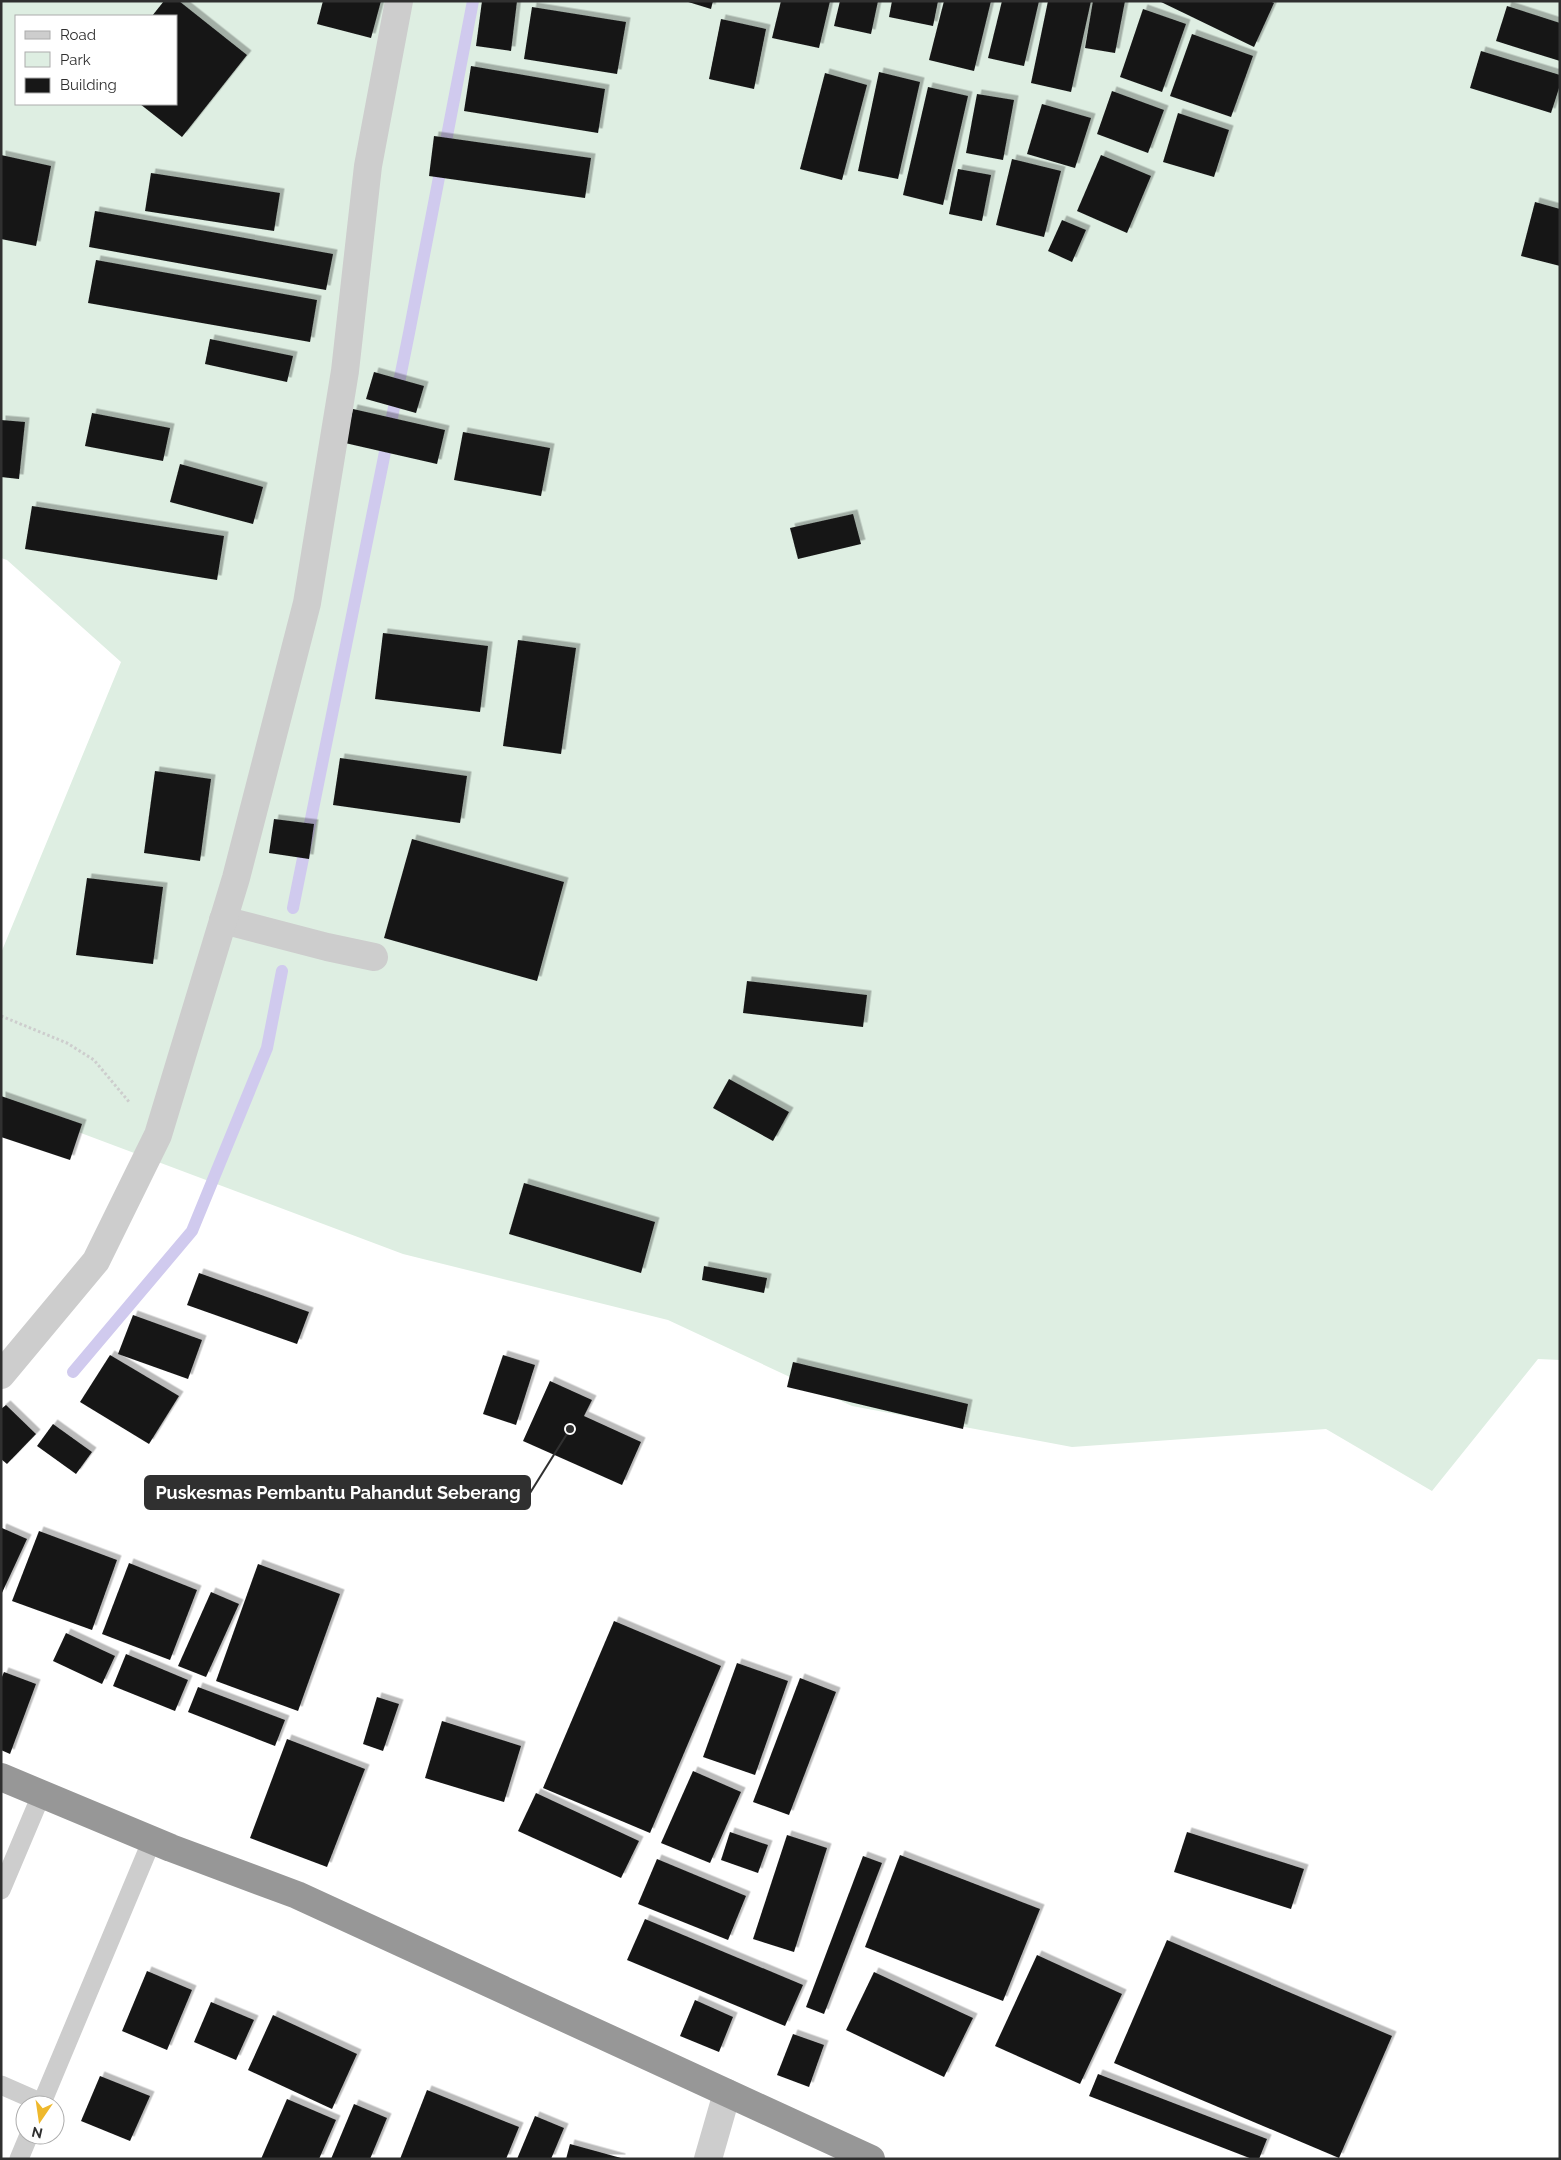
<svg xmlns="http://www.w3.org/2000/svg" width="1561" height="2160" viewBox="0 0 1561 2160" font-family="Raleway,sans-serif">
<defs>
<filter id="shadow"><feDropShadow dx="4.5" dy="-4.5" stdDeviation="0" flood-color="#0004"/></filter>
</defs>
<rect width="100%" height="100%" fill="#fff"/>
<path fill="#deeee2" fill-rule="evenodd" d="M1,1H1560V1360L1538,1359L1432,1491L1326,1429L1072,1447L852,1406L668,1320L403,1254L1,1103V953L121,662L7,560L1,558ZM16,16H176V104H16Z"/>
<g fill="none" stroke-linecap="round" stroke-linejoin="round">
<g stroke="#d0caee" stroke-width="12">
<path d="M293,908L409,333L473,1"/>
<path d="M73,1372L192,1231L267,1048L282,971"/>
</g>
</g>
<g fill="#171717" filter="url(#shadow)">
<path d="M164,1H179L247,55L182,137L140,104H176V16H152Z"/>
<path d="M323,1H381L371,38L317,24Z"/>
<path d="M482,1H517L511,51L476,46Z"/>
<path d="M685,1H713L711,9Z"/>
<path d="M781,1H830L819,48L772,38Z"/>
<path d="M840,1H878L871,34L834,26Z"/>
<path d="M892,1H938L933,26L889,17Z"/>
<path d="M944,1H991L974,71L929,60Z"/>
<path d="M1002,1H1039L1024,66L988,58Z"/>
<path d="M1048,1H1091L1071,92L1031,83Z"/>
<path d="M1093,1H1125L1115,53L1085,48Z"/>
<path d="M1159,1H1270L1274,3L1254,47Z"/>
<path d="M1507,6L1560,23V61L1496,41Z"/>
<path d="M532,7L626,22L617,74L524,59Z"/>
<path d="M1143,9L1186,24L1162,92L1120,77Z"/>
<path d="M721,19L766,29L754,89L709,79Z"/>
<path d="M1192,34L1253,56L1231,117L1170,96Z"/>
<path d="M1481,51L1560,75V85L1551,113L1470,88Z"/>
<path d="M471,66L605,89L598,133L464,111Z"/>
<path d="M879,72L920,82L898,179L858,171Z"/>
<path d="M825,73L867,85L842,180L800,169Z"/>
<path d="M928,87L968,96L943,205L903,195Z"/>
<path d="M1112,91L1164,110L1148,153L1097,134Z"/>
<path d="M977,94L1014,100L1003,160L966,153Z"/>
<path d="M1042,104L1091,118L1075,168L1027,154Z"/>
<path d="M1178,113L1229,130L1214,177L1163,162Z"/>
<path d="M434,136L591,158L585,198L429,176Z"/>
<path d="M1,155L51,166L36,246L1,239Z"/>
<path d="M1101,155L1151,176L1127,233L1077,211Z"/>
<path d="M1012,159L1061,171L1044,237L996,225Z"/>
<path d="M958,169L991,175L982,221L949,214Z"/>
<path d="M151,173L280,193L274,231L145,211Z"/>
<path d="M1535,202L1560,209V266L1521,256Z"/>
<path d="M95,211L333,254L326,290L89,247Z"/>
<path d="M1062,220L1086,230L1072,262L1048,251Z"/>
<path d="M96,260L317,300L310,342L88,303Z"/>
<path d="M210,339L293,356L287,382L205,364Z"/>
<path d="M374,372L424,386L416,413L366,399Z"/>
<path d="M353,409L445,430L437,464L345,443Z"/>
<path d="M92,413L170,428L163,461L85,446Z"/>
<path d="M1,420L25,422L19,479L1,477Z"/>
<path d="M463,432L550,448L541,496L454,480Z"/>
<path d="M180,464L263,487L253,524L170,502Z"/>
<path d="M32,506L224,536L217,580L25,549Z"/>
<path d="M853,514L861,544L798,559L790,528Z"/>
<path d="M383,633L488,646L480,712L375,699Z"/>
<path d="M518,640L576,648L561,754L503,746Z"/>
<path d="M340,758L467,776L460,823L333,805Z"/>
<path d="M155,771L211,779L200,861L144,853Z"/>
<path d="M274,819L314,824L309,859L269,853Z"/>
<path d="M412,839L564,882L537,981L384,938Z"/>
<path d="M87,878L163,887L153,964L76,955Z"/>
<path d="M747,981L867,995L863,1027L743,1013Z"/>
<path d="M729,1079L789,1112L773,1141L713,1108Z"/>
<path d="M1,1096L82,1124L70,1160L1,1137Z"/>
<path d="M524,1183L655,1222L641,1273L509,1234Z"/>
<path d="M704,1266L767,1278L764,1293L702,1280Z"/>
<path d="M199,1273L309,1312L297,1344L187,1305Z"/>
<path d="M133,1315L202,1340L188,1379L118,1354Z"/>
<path d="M110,1355L179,1396L149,1444L80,1402Z"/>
<path d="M503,1355L535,1365L516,1425L483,1414Z"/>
<path d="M793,1362L968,1404L963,1429L787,1387Z"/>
<path d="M550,1381L592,1400L584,1416L641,1442L622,1485L523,1441Z"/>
<path d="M6,1405L36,1434L7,1464L1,1459V1409Z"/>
<path d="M53,1424L92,1452L76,1474L37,1446Z"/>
<path d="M2,1528L27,1539L1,1595V1530Z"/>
<path d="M39,1531L117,1560L92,1630L12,1601Z"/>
<path d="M129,1563L197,1590L170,1660L102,1634Z"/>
<path d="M258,1564L340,1594L298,1711L216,1681Z"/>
<path d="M211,1592L239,1604L206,1677L178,1666Z"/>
<path d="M614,1621L721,1666L650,1833L543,1788Z"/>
<path d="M66,1633L115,1656L102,1684L53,1661Z"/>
<path d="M126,1654L188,1680L175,1711L113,1686Z"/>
<path d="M737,1663L788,1681L755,1775L703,1757Z"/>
<path d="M4,1672L36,1684L10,1754L1,1750V1679Z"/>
<path d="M800,1678L836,1692L789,1815L753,1802Z"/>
<path d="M198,1687L285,1720L275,1746L188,1712Z"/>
<path d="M377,1697L399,1704L383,1751L363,1744Z"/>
<path d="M442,1721L521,1746L504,1802L425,1778Z"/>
<path d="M287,1739L365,1769L327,1867L250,1838Z"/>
<path d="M693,1771L741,1792L710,1863L661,1843Z"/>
<path d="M536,1793L639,1841L621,1878L518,1831Z"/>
<path d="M730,1832L768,1845L758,1873L721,1860Z"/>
<path d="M1187,1832L1304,1869L1291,1909L1174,1872Z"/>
<path d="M787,1835L827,1848L794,1952L753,1939Z"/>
<path d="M900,1855L1040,1909L1003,2001L865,1947Z"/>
<path d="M863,1856L882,1863L824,2014L806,2007Z"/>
<path d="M657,1859L746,1896L728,1940L638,1904Z"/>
<path d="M645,1919L803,1985L785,2026L627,1960Z"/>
<path d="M1167,1940L1392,2036L1339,2158L1114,2063Z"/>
<path d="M1037,1955L1122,1994L1080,2084L995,2046Z"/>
<path d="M147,1971L192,1990L167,2050L122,2031Z"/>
<path d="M874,1972L973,2018L944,2077L846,2030Z"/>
<path d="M695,2000L733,2017L719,2052L680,2036Z"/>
<path d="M211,2002L254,2020L236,2060L194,2042Z"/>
<path d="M273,2015L357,2054L332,2109L248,2070Z"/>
<path d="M793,2034L824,2045L809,2087L777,2075Z"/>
<path d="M1098,2074L1267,2139L1259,2159H1252L1089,2096Z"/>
<path d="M100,2076L150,2096L130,2141L81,2121Z"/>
<path d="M427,2090L519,2127L506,2159H400Z"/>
<path d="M287,2099L336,2120L319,2159H261Z"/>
<path d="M354,2104L387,2118L370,2159H331Z"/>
<path d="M535,2116L564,2128L551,2159H517Z"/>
<path d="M570,2144L621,2158V2159H566Z"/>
</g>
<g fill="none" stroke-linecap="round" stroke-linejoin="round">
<path stroke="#cdcdcd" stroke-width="3" stroke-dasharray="2.5 2.5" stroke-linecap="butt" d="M1,1016L67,1043L94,1060L130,1103"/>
<g stroke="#cdcdcd" stroke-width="19">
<path d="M1,1890L42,1793"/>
<path d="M1,2085L42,2103"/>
<path d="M41,2105L152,1840"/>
<path d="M19,2159L29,2135"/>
</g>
<g stroke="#cdcdcd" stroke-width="28">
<path d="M223,920L327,947L374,957"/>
<path d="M1,1375L96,1261L158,1135L236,878L307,603L345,371L368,166L399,1"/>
<path d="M708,2159L727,2093"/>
</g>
<path stroke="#979797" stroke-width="28" d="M1,1777L171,1848L297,1895L871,2159"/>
</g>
<path fill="none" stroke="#303030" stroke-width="2" d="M570 1429L530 1493"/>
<circle fill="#303030" stroke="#fff" stroke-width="2" cx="570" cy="1429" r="5"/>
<rect fill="#303030" stroke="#303030" stroke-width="2" x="145" y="1476" width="385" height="33" rx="5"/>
<g font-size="18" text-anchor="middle" font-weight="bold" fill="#fff">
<text x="338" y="1499">Puskesmas Pembantu Pahandut Seberang</text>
</g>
<rect width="1561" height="2160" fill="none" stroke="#303030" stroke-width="5"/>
<rect x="15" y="15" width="162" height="90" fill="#ffffff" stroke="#acacac"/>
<rect x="25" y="31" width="25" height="8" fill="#cdcdcd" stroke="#acacac"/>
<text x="60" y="40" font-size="15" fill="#303030">Road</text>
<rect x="25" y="52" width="25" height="15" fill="#deeee2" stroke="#acacac"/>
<text x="60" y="65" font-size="15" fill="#303030">Park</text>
<rect x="25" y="78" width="25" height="15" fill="#171717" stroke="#acacac"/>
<text x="60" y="90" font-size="15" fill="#303030">Building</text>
<g transform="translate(40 2120) rotate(193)"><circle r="24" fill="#ffffff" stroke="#acacac"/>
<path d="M0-4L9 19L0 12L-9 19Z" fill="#eeb82c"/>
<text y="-8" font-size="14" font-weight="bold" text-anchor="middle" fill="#303030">N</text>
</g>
</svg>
